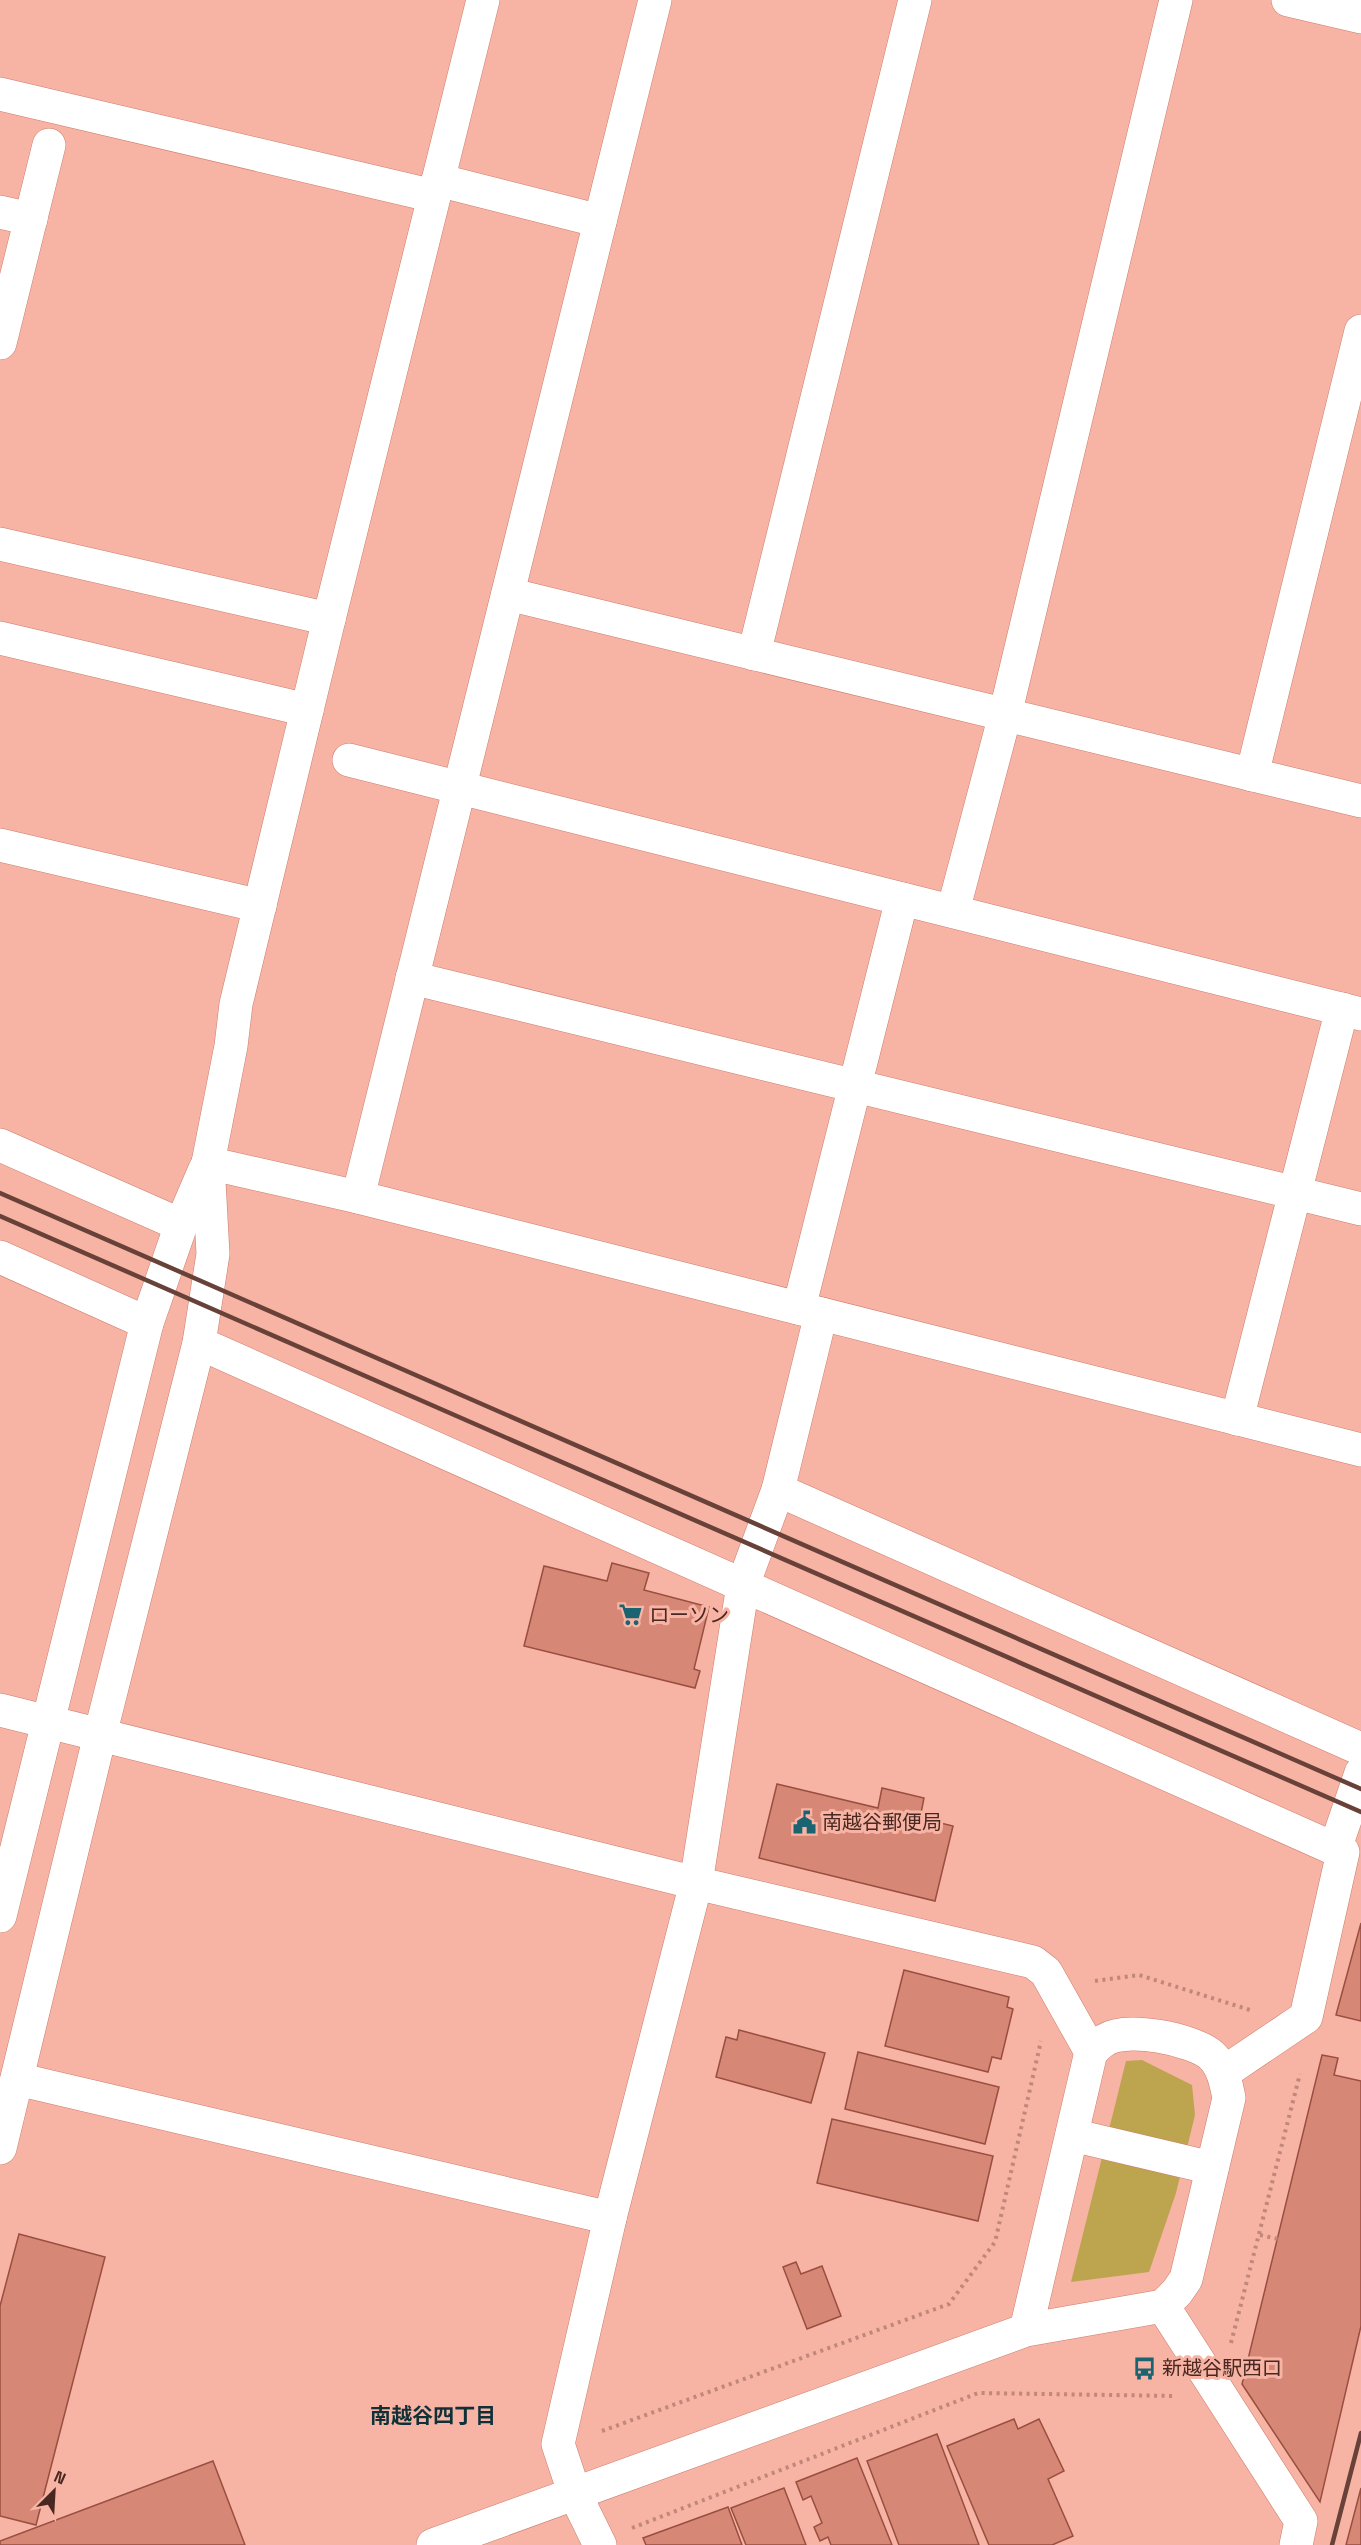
<svg xmlns="http://www.w3.org/2000/svg" width="1361" height="2545" viewBox="0 0 1361 2545" font-family="'Space Grotesk','Noto Sans JP',sans-serif">
<rect width="100%" height="100%" fill="#f7b3a4"/>
<path fill="#bda550" d="M1142,2060L1192,2085L1195,2115L1176,2193L1149,2272L1071,2282L1126,2061Z"/>
<g fill="#d78775" stroke="#994f3f" stroke-width="1.5">
<path d="M612,1563L649,1573L644,1590L709,1607L694,1669L700,1671L695,1688L524,1646L544,1566L607,1581Z"/>
<path d="M777,1784L878,1808L882,1788L924,1798L920,1818L953,1826L935,1901L759,1858Z"/>
<path d="M1361,1923V2021L1336,2015Z"/>
<path d="M904,1970L1009,1997L1007,2007L1013,2009L1001,2059L992,2057L988,2072L885,2046Z"/>
<path d="M739,2030L825,2053L811,2103L716,2077L726,2037L737,2040Z"/>
<path d="M858,2052L999,2087L985,2144L845,2109Z"/>
<path d="M1322,2055L1338,2058L1334,2075L1361,2081V2326L1320,2502L1242,2384Z"/>
<path d="M832,2119L993,2156L978,2221L817,2183Z"/>
<path d="M19,2234L105,2257L36,2525L0,2516V2306Z"/>
<path d="M796,2262L801,2274L822,2266L841,2316L807,2329L783,2267Z"/>
<path d="M1014,2419L1018,2429L1039,2419L1064,2471L1048,2479L1073,2536L1052,2545H989L947,2446Z"/>
<path d="M937,2434L979,2545H899L867,2461Z"/>
<path d="M857,2458L892,2545H831L828,2537L820,2541L814,2527L822,2523L811,2496L803,2500L796,2482Z"/>
<path d="M213,2461L245,2545H0V2541Z"/>
<path d="M784,2488L806,2545H746L731,2508Z"/>
<path d="M1361,2488V2545H1346Z"/>
<path d="M728,2507L742,2545H646L643,2538Z"/>
</g>
<g fill="none" stroke-linecap="round" stroke-linejoin="round">
<defs>
<g id="minor">
<path d="M483,0L329,619L236,1004L231,1046L208,1163L358,1197L1361,1450"/>
<path d="M1288,0L1361,17"/>
<path d="M0,94L434,196"/>
<path d="M438,180L600,221"/>
<path d="M0,212L31,219"/>
<path d="M0,343L49,145"/>
<path d="M0,544L329,619"/>
<path d="M508,594L1361,801"/>
<path d="M0,638L307,710"/>
<path d="M754,654L915,0"/>
<path d="M349,760L1361,1014"/>
<path d="M1252,775L1361,331"/>
<path d="M0,845L260,906"/>
<path d="M953,911L1005,715L1176,0"/>
<path d="M412,978L1361,1209"/>
<path d="M0,1145L181,1225"/>
<path d="M358,1197L655,0"/>
<path d="M0,1257L147,1323"/>
<path d="M799,1308L902,899"/>
<path d="M199,1343L1335,1849"/>
<path d="M1237,1419L1342,1009"/>
<path d="M778,1490L1361,1749"/>
<path d="M0,1710L696,1883L1033,1962L1046,1972L1091,2052"/>
<path d="M0,1916L147,1323L181,1225L205,1169"/>
<path d="M1223,2073L1306,2017L1343,1852L1335,1849L1361,1773"/>
<path d="M17,2079L610,2218"/>
<path d="M1072,2135L1212,2168"/>
<path d="M0,2148L100,1735L199,1343L213,1254L208,1163"/>
<path d="M1163,2306L1301,2521L1296,2545"/>
<path d="M433,2545L1026,2330L1163,2306L1177,2292L1186,2279L1229,2098C1226,2083 1223,2066 1211,2055C1192,2039 1126,2026 1105,2040C1100,2043 1095,2048 1091,2052L1026,2330"/>
<path d="M600,2545L574,2492L558,2444L610,2218L696,1883L743,1585L778,1490L821,1314"/>
</g>
</defs>
<use href="#minor" stroke="#cd7d6c" stroke-width="34"/>
<g stroke="#c0877b" stroke-width="4" stroke-dasharray="3 4.5" stroke-linecap="butt">
<path d="M1095,1981L1139,1975L1250,2010"/>
<path d="M1260,2235L1278,2239"/>
<path d="M1231,2343L1300,2074"/>
<path d="M602,2431L949,2304L995,2242L1041,2041"/>
<path d="M632,2528L978,2393L1176,2396"/>
</g>
<use href="#minor" stroke="#fff" stroke-width="33"/>
<g stroke="#684138" stroke-width="4.5">
<path d="M0,1193L1361,1789"/>
<path d="M0,1216L1361,1812"/>
<path d="M1332,2545L1361,2433"/>
</g>
</g>
<defs>
<symbol id="supermarket-bare" viewBox="-9 -9 18 18"><path d="M-6-5.5h2.5l.6 2H6L4.5 2H-2.5L-4.4-4H-6ZM-1.5 3.2a1.3 1.3 0 1 0 .1 0ZM3 3.2a1.3 1.3 0 1 0 .1 0Z" fill="#1a6371" stroke="#f7b3a4" stroke-width="2.5" paint-order="stroke"/></symbol>
<symbol id="civic-bare" viewBox="-9 -9 18 18"><path d="M-.6-6.5H3V-4.5H.6V-3L4-1V1h2V6H-6V1h2V-1L-.6-3ZM-1.2 2.5V6h2.4V2.5Z" fill="#1a6371" stroke="#f7b3a4" stroke-width="2.5" paint-order="stroke"/></symbol>
<symbol id="bus-bare" viewBox="-9 -9 18 18"><path d="M-5-6H5V4H4V6H2V4H-2V6H-4V4H-5ZM-3.5-4V0h7V-4ZM-3.5 1.2v1.5H-2V1.2ZM2 1.2v1.5H3.5V1.2Z" fill="#1a6371" stroke="#f7b3a4" stroke-width="2.5" paint-order="stroke"/></symbol>
</defs>
<g fill-rule="evenodd">
<use href="#supermarket-bare" x="614" y="1598" width="33" height="33"/>
<use href="#civic-bare" x="788" y="1806" width="33" height="33"/>
<use href="#bus-bare" x="1128" y="2352" width="33" height="33"/>
</g>
<g text-anchor="middle" stroke-width="6" stroke-linejoin="round" paint-order="stroke">
<g font-size="20" fill="#492821" stroke="#f7b3a4" text-anchor="start">
<text x="649" y="1622">ローソン</text>
<text x="822" y="1829">南越谷郵便局</text>
<text x="1162" y="2375">新越谷駅西口</text>
</g>
<g font-size="21" font-weight="bold" fill="#0f3037" stroke="#f7b3a4">
<text x="433" y="2423">南越谷四丁目</text>
</g>
</g>
<g transform="translate(54 2491) rotate(24)" stroke="#f7b3a4" stroke-width="4.5" paint-order="stroke">
<path d="M0-4.5L10 22L0 15L-10 22Z" fill="#492821"/>
<text y="-9" font-size="16" font-weight="bold" text-anchor="middle" fill="#492821">N</text>
</g>
</svg>
